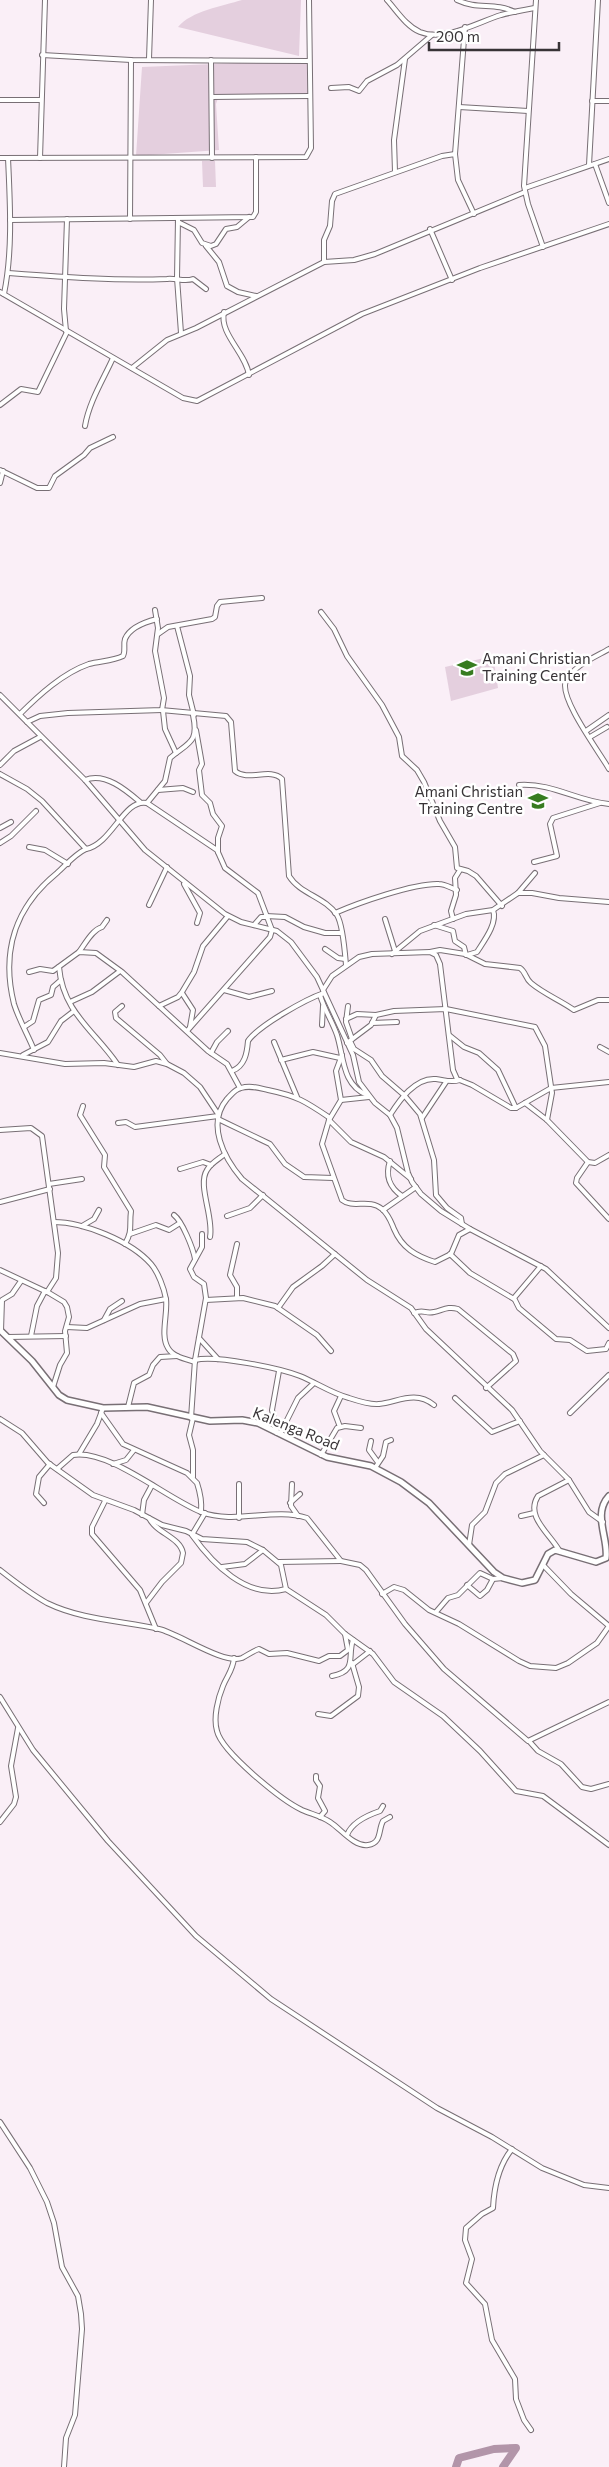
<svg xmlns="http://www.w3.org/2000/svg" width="609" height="2467" viewBox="0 0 609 2467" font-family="Commissioner,sans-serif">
<rect width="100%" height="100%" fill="#faeff7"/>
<g fill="#e4cfde">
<path d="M242,0H301L299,56L178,27C191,11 223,6 242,0Z"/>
<path d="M311,60V95H219L216,104L219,150L136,156L142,67Z"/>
<path d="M202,161H215L216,187H203Z"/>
<path d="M493,656L498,688L451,701L445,667Z"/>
</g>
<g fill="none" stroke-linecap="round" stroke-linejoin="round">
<path stroke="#b295a9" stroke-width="8" d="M456,2467L459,2458L494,2449L516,2448L503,2467"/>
<defs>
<g id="minor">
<path d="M387,0C397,11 406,26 420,32C445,42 478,22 501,15C512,12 524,10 535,8"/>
<path d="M457,0C478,10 494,2 515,12"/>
<path d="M536,0L524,186L528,204L543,247"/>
<path d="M42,55L131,60L309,61"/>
<path d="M149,59L151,0"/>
<path d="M211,60L212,158"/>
<path d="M331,88L349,87L359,91L367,81L397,65L432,35"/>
<path d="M212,97L310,96"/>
<path d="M0,100H41"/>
<path d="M592,101H609"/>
<path d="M459,107L528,111"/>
<path d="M455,154L465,27"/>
<path d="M0,158L306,157L311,148L309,0"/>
<path d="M40,158L45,0"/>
<path d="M595,164L609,203"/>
<path d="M589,165L598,0"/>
<path d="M395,172L394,140L405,59"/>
<path d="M525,188L609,159"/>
<path d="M130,219L131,60"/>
<path d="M178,219L177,278L181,333"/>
<path d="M10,220L253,217L256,212V157"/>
<path d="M178,222L194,230L202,243L211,246L216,244L226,229L237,227L249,217"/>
<path d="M430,229L452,280"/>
<path d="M206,246L219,262L227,286L238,292L256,296"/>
<path d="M324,262V240L330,226L332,201L335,194L442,156L455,154L458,180L474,214"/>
<path d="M8,273C62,277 114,281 167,279C176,278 185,282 193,279L206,289"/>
<path d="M0,292L183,398L197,401L362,314L480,268L609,224"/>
<path d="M4,294C13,250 10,203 8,158"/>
<path d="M224,312C219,334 246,353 249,375"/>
<path d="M66,331L64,309L67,219"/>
<path d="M132,368L167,340L196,328L324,262L354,260L375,254L525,192"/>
<path d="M0,405L21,389L38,392L67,332"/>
<path d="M85,426C89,402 103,380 113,358"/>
<path d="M0,470L37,488H49L55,476L84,455L90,448L113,437"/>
<path d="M0,483L3,471"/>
<path d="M321,612L334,629L347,656L382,705L399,737L402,756L417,770L424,782L440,821L455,847L457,868L468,871L476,876L502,906"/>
<path d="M177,626L190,676L189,695L194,715"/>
<path d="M158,634L168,627L212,619L215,617L217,606L220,602L262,598"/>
<path d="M609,649C595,657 573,666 566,681C558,697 600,753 609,769"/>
<path d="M0,695L85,780L145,850L225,914L241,922L277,931L291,942L317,977L353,1055L359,1082L375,1103L390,1115L397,1128L408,1173L412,1182L421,1194L441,1211L470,1229L546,1269L609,1328"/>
<path d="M161,710L226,716L231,722L235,771C248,782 270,767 282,779L289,876C300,894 325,897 337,915C343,925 345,953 346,965"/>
<path d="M163,711L165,729L176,753"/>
<path d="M20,714C39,695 63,673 89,664C100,661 113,661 123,656C126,650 123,645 125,639C130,627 145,622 157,619"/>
<path d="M27,722L40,716L68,713L162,710L164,698L155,651L158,628L155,610"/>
<path d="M196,730L202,764L199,770L202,795L210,803L213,814L222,826L218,838V852"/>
<path d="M586,731L609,715"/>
<path d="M590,737L607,727"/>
<path d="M0,765L14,751L40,737"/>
<path d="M0,774L27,789L42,801L86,849C112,844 124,798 147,803L217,850L225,868L258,893L272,930L270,937L187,1031"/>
<path d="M85,780C105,772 126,790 140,802"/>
<path d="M519,785C554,783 576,801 609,804"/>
<path d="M158,790L183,788L193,792"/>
<path d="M147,803L165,781L170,758C189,742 199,743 193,715"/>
<path d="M0,828L11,822"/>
<path d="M0,843L11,836L36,811"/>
<path d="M29,847L45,850L68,864"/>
<path d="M534,862L557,856L550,824L553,818L600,803"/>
<path d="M184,884L200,913L197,923"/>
<path d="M518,893L535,873"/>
<path d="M149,905L167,867"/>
<path d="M335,913C358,903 414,883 439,884C445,884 451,888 457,890"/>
<path d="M266,916L285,917L304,927L325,933H341"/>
<path d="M385,919L395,951"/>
<path d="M453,919L451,911L456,895L455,878L460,870"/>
<path d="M254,925L261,917H266"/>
<path d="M434,925L453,931L455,941L464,947L466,955"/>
<path d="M325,949L338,958L345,959"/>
<path d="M79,952C85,944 92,930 102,927L107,920"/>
<path d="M430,952L440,950L465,954L485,964L520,968C526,972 525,978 531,983C544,994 560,1000 574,1010L598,1000H609"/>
<path d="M392,954L420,931L466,914L493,910L518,893H532L559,898L609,902"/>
<path d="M467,955L477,952C484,941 498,923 493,910"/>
<path d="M59,967C63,1013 95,1031 118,1065"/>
<path d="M29,972L40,969L53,971L79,952L96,953L122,972L208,1051L227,1064L240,1088"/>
<path d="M224,990L249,997L272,991"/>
<path d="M323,990L332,976L359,957L372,954L430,952L436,955L440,964L453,1070L457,1079L472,1085L511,1108H516L551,1088L609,1082"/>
<path d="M182,993L193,1010L190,1027"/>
<path d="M320,995C324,1009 332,1021 337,1035C344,1057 342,1085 367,1095"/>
<path d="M70,1002L92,992L120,971"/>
<path d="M122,1006L115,1012L116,1018L160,1055L167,1064"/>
<path d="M159,1006L178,997L182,992L194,972L203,946L228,916"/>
<path d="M348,1006L346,1022L352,1039"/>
<path d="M346,1019L357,1014L376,1015"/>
<path d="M372,1023L397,1022"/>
<path d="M322,1025L323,1006"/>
<path d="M24,1027L33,1021L39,1000L51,995L53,987L61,980"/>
<path d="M449,1035L464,1047L479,1053L498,1070L516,1108"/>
<path d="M350,1041L354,1049L371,1060L382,1076L404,1095L420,1114L434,1160L436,1195L447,1208L461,1218L462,1224"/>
<path d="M274,1042L297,1097"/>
<path d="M347,1043L371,1025L376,1015L394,1011L446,1009L535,1027L545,1046L552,1093L547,1120"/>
<path d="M600,1047L609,1052"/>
<path d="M34,1050C28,1035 19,1020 14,1004C1,952 15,907 57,873C66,865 75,854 86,849"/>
<path d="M0,1053L65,1064L104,1063L134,1067L156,1061L167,1064L184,1073L200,1087L218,1114"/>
<path d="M211,1053L217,1042L228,1031"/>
<path d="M23,1055L48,1042L61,1021L74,1011"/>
<path d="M342,1055L336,1071L341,1100L329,1120L322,1144L342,1200C353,1209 369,1198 382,1209C389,1215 391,1222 394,1229C402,1248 416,1256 435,1262L451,1254L459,1235L470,1229"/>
<path d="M281,1060L313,1052L340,1058"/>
<path d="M232,1071C245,1066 247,1053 248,1041C258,1026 306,999 324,993"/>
<path d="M341,1100L369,1097"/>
<path d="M525,1103L547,1120L588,1162L595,1163L609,1155"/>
<path d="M83,1106L80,1115L105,1155L104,1167L131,1211C129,1226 133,1230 125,1244"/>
<path d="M390,1115C399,1101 415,1077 436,1079C445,1080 450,1083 460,1080"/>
<path d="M330,1118C305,1101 297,1096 268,1090C259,1088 250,1085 241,1088C235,1089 231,1095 227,1099C206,1124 224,1158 242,1179L367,1280L411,1308L426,1329L512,1410L540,1451L569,1480L589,1512L603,1522"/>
<path d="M422,1118L446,1082"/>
<path d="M218,1119L270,1144L285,1164L304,1177L333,1178"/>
<path d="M329,1120L351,1142L384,1157L411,1179"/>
<path d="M118,1123L126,1122L135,1127L218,1116"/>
<path d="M0,1130L31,1128L42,1136L58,1253L56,1278L47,1292"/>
<path d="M390,1161C385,1176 389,1187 402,1196"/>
<path d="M588,1162L577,1178L576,1183L609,1219"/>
<path d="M180,1169L203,1162L211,1165"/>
<path d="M49,1184L82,1179"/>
<path d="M0,1202L50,1189"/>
<path d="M383,1210L416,1187"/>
<path d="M174,1215C182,1221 193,1248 195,1259"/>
<path d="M227,1216L250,1208L263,1195"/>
<path d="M54,1222C83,1222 131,1241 151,1264C158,1272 164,1288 166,1299C168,1314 160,1335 168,1348C173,1357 186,1359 195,1362"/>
<path d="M82,1226L94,1219L99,1210"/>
<path d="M130,1234L156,1225L169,1230L180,1223"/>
<path d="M210,1237C214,1217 197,1185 207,1170C211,1163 219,1159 225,1154"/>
<path d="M450,1254L470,1273L514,1299"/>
<path d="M541,1266L514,1298L519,1308L556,1339L570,1340L587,1351L606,1349L609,1343"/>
<path d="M0,1270L49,1293L64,1302L67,1307L69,1317L65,1331L67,1353L60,1365L53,1387"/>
<path d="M237,1298V1287L230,1275L237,1244"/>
<path d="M206,1300L243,1298L275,1306L317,1335L331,1351"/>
<path d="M278,1308L293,1287L322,1266L335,1254"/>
<path d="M414,1313C424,1309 425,1314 434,1312C443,1310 448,1306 458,1309L513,1354L516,1361L486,1388"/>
<path d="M104,1320L110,1309L122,1301"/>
<path d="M67,1327L87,1328L140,1304L166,1299"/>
<path d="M1,1331L2,1300L12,1294L21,1281"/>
<path d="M31,1336L37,1306L45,1291"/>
<path d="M8,1337L66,1336"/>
<path d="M199,1338L218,1359"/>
<path d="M195,1360C216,1355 279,1368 300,1376C317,1383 331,1393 349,1398C358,1401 370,1405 379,1404C398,1402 415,1390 434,1405"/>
<path d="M455,1398L492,1432L520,1421"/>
<path d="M128,1407L134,1383L149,1375L153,1365L160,1357L177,1356"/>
<path d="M101,1413L123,1444L187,1473L197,1483C200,1492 202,1502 201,1512"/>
<path d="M570,1413L609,1375"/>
<path d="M191,1418L195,1360L206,1298L204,1284L194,1277L190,1269L202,1247V1234"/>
<path d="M0,1419L22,1433L48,1463L93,1495L134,1510L162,1525L186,1531L202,1539L247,1542L263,1550L281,1565L286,1589L326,1615L345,1634L373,1654L394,1682L443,1716L480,1751L516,1791L543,1796L609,1845"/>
<path d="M340,1427L334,1411L341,1396"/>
<path d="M277,1433L272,1410L279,1371"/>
<path d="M280,1434L298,1398L314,1383"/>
<path d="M371,1441L369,1450L377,1461"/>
<path d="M79,1454L97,1424L103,1408"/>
<path d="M321,1455L337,1428L345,1426L361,1428"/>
<path d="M113,1464L126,1460L134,1450"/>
<path d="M375,1468L383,1456L386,1442L391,1440"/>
<path d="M57,1469L73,1455C109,1449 166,1498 201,1512C236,1525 273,1507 307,1518L341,1561L360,1565L366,1570L405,1624L444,1669L528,1741L609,1702"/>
<path d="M193,1477V1450L189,1435L193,1418"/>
<path d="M292,1484L291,1506L298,1516"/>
<path d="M105,1501L92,1527V1534L140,1590L156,1629"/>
<path d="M44,1503L36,1494L39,1477L50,1464"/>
<path d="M290,1503L300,1494"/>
<path d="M142,1515L144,1500L152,1485"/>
<path d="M521,1516L534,1513"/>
<path d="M239,1518V1484"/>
<path d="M193,1533L205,1513"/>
<path d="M192,1535C212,1563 247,1600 286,1589"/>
<path d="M469,1545L472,1525L485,1512L496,1483L505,1474L544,1455"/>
<path d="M559,1550C549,1533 525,1516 538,1496L569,1480"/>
<path d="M279,1562L341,1561"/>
<path d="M222,1567L245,1564L263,1550"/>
<path d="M0,1570C14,1581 31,1594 47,1603C82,1620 123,1621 159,1629C178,1633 224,1665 242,1658C248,1655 253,1651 259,1649L269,1654L287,1653L319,1661L329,1656H340L348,1650L345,1634"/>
<path d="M467,1585L480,1596L487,1590L493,1579L503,1578"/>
<path d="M382,1594L394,1587L404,1590L429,1610L459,1624L519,1661L530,1666L556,1668L568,1663L597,1643L609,1626L571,1594L543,1565"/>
<path d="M146,1603L162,1582L181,1563L183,1553C180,1537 156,1533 149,1518"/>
<path d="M436,1612L448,1598L458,1595L480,1573L493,1579"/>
<path d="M234,1658C233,1670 227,1676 223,1686C218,1698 213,1718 217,1731C222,1752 281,1800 302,1810C311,1814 321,1816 330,1822C341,1829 354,1847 368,1845C382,1843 378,1830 383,1821L390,1817"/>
<path d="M352,1665L370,1651"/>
<path d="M332,1676C358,1671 347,1657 353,1640"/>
<path d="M0,1697L33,1750L108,1841L196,1936L271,1999L437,2108L492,2137L542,2168L584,2185L609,2188"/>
<path d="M318,1714L331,1716L358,1696L359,1687L352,1663"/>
<path d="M529,1741L538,1751L561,1764L582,1787L591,1789L609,1784"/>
<path d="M316,1776V1780L320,1786L318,1798L325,1811L320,1817"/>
<path d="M0,1822L14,1804L16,1797L11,1766L18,1728"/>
<path d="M347,1835C352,1822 368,1815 380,1811L383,1806"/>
<path d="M0,2122L30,2168L47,2202L54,2223L62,2267L78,2296L81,2314L82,2329L75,2415L66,2438L64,2467"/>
<path d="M512,2149C499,2165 494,2188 493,2208L482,2214L466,2228L465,2240L472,2259L466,2283L485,2304L492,2340L515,2379L516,2399L524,2420L531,2430"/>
</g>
<path id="secondary" d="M0,1330L32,1361L59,1395L67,1400L103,1408L147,1407L210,1421L242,1420L258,1423L327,1457L371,1466L401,1482L429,1503L494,1572L503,1578L522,1583L535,1580L548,1554L555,1550L596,1562L606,1558C609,1539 592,1514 609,1496"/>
</defs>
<use href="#minor" stroke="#786f75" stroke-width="6"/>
<use href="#secondary" stroke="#786f75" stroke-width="8"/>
<use href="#minor" stroke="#fff" stroke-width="4"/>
<use href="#secondary" stroke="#fff" stroke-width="5"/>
</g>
<defs>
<symbol id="university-bare" viewBox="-9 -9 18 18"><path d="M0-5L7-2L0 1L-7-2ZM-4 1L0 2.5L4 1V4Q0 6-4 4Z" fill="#377c20" stroke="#fff" stroke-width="2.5" paint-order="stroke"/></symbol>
</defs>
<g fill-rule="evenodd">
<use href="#university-bare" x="453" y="654" width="28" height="28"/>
<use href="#university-bare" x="524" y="787" width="28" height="28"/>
</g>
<g text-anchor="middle" stroke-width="5" stroke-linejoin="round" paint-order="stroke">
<g font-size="15" fill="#373336" stroke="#fff" text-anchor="start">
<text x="482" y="664">Amani Christian<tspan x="482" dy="17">Training Center</tspan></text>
<text x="523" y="797" text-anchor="end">Amani Christian<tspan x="523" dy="17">Training Centre</tspan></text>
</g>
<g font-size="15" fill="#373336" stroke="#fff">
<text transform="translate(296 1429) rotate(22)" y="5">Kalenga Road</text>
</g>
</g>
<path d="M429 42v8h130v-8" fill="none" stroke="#373336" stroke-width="2.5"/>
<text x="436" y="42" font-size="15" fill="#373336" stroke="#ffffff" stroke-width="4" paint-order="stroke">200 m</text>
</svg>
